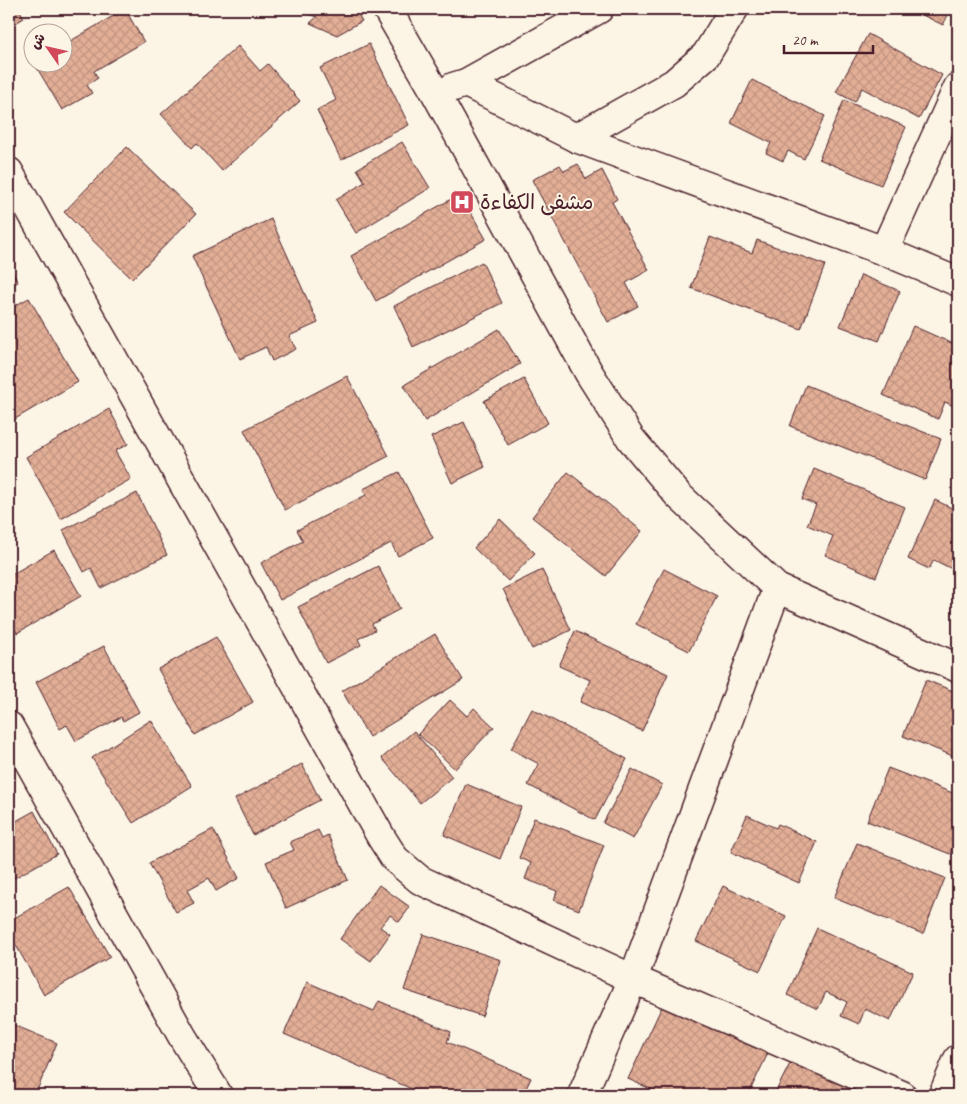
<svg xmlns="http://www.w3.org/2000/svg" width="967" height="1104" viewBox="0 0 967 1104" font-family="Caveat,'Playpen Sans Arabic',sans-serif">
<defs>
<pattern id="building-cross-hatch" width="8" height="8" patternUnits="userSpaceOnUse" patternTransform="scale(1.25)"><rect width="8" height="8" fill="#e2ae96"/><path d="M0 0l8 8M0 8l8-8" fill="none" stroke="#c39581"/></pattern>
</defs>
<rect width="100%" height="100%" fill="#fcf5e5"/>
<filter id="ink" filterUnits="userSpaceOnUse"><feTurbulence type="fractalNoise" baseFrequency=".02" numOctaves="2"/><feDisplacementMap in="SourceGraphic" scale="10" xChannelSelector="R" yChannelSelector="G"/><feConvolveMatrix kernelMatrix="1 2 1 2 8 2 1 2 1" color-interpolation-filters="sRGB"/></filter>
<g filter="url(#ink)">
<g fill="url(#building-cross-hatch)" stroke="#4a1f2b">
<path d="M9,9H19L24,18L9,27Z"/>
<path d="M125,9L144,42L94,71L98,78L87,85L92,93L62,110L34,63L62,62V46Z"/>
<path d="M293,9H355L362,21L337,35L310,23L317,17Z"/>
<path d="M910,9H951L943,25Z"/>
<path d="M868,34L942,75L919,119L862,88L855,102L836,92Z"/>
<path d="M369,44L409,125L341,160L317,110L336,100L320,68Z"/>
<path d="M238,46L260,71L268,64L300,101L222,171L197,143L192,148L161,114Z"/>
<path d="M752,80L825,116L804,159L788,151L783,161L766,153L771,143L731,123Z"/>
<path d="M844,100L906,127L881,185L819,159Z"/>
<path d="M402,142L430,188L356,233L336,200L365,182L357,169Z"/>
<path d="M127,147L196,214L132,279L64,212Z"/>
<path d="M578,164L586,179L602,170L617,199L612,202L649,270L626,283L638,306L608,322L532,180L560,165L564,171Z"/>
<path d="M460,194L486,239L376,301L351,256Z"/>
<path d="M271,219L318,323L289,336L296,349L272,361L266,347L240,359L192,256Z"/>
<path d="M710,237L752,253L757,240L825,265L801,329L691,288Z"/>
<path d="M482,262L502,303L413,347L394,306Z"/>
<path d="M9,265L18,282L9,287Z"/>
<path d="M861,275L900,291L879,341L840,326Z"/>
<path d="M29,298L78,382L15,419L9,408V309Z"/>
<path d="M913,326L958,346V408L945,402L938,419L883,395Z"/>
<path d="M499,329L520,364L425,421L404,385Z"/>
<path d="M347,376L389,456L285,510L244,430Z"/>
<path d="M524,379L548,423L508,445L484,401Z"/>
<path d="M806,385L941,439L925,480L790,426Z"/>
<path d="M109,409L128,444L115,451L131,479L61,519L26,457Z"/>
<path d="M464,422L485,467L452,483L431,437Z"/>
<path d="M814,469L905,507L876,577L825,555L833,536L807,525L816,505L802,499Z"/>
<path d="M399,472L433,538L398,556L391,543L280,600L261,563L303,541L297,530L366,495L363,489Z"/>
<path d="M568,472L642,531L606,576L532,517Z"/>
<path d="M137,493L167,555L101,588L91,568L84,572L63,530Z"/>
<path d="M935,500L958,511V572L934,560L929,569L908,559Z"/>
<path d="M500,519L535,553L508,581L474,548Z"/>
<path d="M54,550L81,596L17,633L9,617V576Z"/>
<path d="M378,566L400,609L372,624L375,630L358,639L361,645L326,663L298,607Z"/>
<path d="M664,569L717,596L689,651L636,624Z"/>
<path d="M542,570L571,630L532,649L503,589Z"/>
<path d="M575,631L668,674L642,731L580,702L590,680L559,666Z"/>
<path d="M435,634L463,680L369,737L342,691Z"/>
<path d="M216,637L253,702L195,735L158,669Z"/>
<path d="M104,646L139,712L123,721L121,717L76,741L67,725L60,729L36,682Z"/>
<path d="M926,680L958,693V758L903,736Z"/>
<path d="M450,700L467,716L474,708L494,727L455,769L418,734Z"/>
<path d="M532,709L627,759L595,820L528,785L539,764L511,749Z"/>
<path d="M151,720L192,786L133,823L92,758Z"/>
<path d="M414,731L452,777L420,803L382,758Z"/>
<path d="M302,764L320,800L253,835L235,799Z"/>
<path d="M888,768L958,795V833L950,854L867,821Z"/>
<path d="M632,769L662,785L633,839L603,823Z"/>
<path d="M466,784L521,807L500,859L444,835Z"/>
<path d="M34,811L57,854L9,881V825Z"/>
<path d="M747,815L776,828L778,824L817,842L799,883L731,852Z"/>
<path d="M534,818L604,845L579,910L554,900L557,891L525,879L531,863L519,858Z"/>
<path d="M213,829L239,878L216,891L209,878L187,890L194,903L176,912L149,863Z"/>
<path d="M318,830L322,838L328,835L348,880L286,908L266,862L294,850L290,842Z"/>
<path d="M857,843L945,878L923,934L834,898Z"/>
<path d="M379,885L410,907L399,922L390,915L380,927L390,934L371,961L340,939Z"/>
<path d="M723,886L786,916L760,971L696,941Z"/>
<path d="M69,887L110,957L44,995L9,933V921Z"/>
<path d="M817,928L913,972L890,1021L865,1009L859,1024L841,1016L847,1002L826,992L818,1009L787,995Z"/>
<path d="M423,934L501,960L482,1016L404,990Z"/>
<path d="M307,982L374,1011L379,1001L451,1032L447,1042L531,1078L523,1095H426L284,1034Z"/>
<path d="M665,1000L770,1049L748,1095H664L628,1079Z"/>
<path d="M9,1023L57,1043L35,1095H30L9,1087Z"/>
<path d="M795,1054L880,1095H774Z"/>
</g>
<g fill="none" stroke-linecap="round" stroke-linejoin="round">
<defs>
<g id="minor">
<path d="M387,9L435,92L589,373L631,439L678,495L777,588L958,668"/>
<path d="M466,83L576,138L884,251L958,282"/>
<path d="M453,87L466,83L599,9"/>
<path d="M576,138L674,83L706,55L734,9"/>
<path d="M9,172L381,837L395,859L420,880L633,979L902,1095"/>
<path d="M884,251L958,87"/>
<path d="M9,726L182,1036L218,1095"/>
<path d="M582,1095L633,979L777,588"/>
<path d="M943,1095L958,1059"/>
</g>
</defs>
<use href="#minor" stroke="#4a1f2b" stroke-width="31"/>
<use href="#minor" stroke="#fcf5e5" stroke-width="28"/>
</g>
</g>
<defs>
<symbol id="hospital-square" viewBox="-11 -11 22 22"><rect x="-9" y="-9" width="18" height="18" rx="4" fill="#d1495b" stroke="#fcf5e5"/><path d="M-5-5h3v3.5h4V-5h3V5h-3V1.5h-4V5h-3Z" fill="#fff"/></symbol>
</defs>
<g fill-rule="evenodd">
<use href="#hospital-square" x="448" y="188" width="28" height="28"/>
</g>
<g text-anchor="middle" stroke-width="4" stroke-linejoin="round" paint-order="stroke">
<g font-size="21" fill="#4a1f2b" stroke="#fcf5e5" text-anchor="start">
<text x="480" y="209">مشفى الكفاءة</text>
</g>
</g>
<rect width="967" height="1104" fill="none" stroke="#fcf5e5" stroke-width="30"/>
<rect x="15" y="15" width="937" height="1074" fill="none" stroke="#4a1f2b" stroke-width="2" filter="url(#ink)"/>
<g transform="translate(48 48) rotate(304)"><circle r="24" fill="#fcf5e5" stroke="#b59f9b"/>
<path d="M0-4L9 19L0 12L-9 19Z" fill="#d1495b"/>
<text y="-8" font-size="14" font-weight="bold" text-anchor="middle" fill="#4a1f2b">ش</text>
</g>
<path d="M784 45v8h89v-8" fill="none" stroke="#4a1f2b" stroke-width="2.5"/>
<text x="792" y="45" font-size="15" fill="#4a1f2b" stroke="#fcf5e5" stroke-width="4" paint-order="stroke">20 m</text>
</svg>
